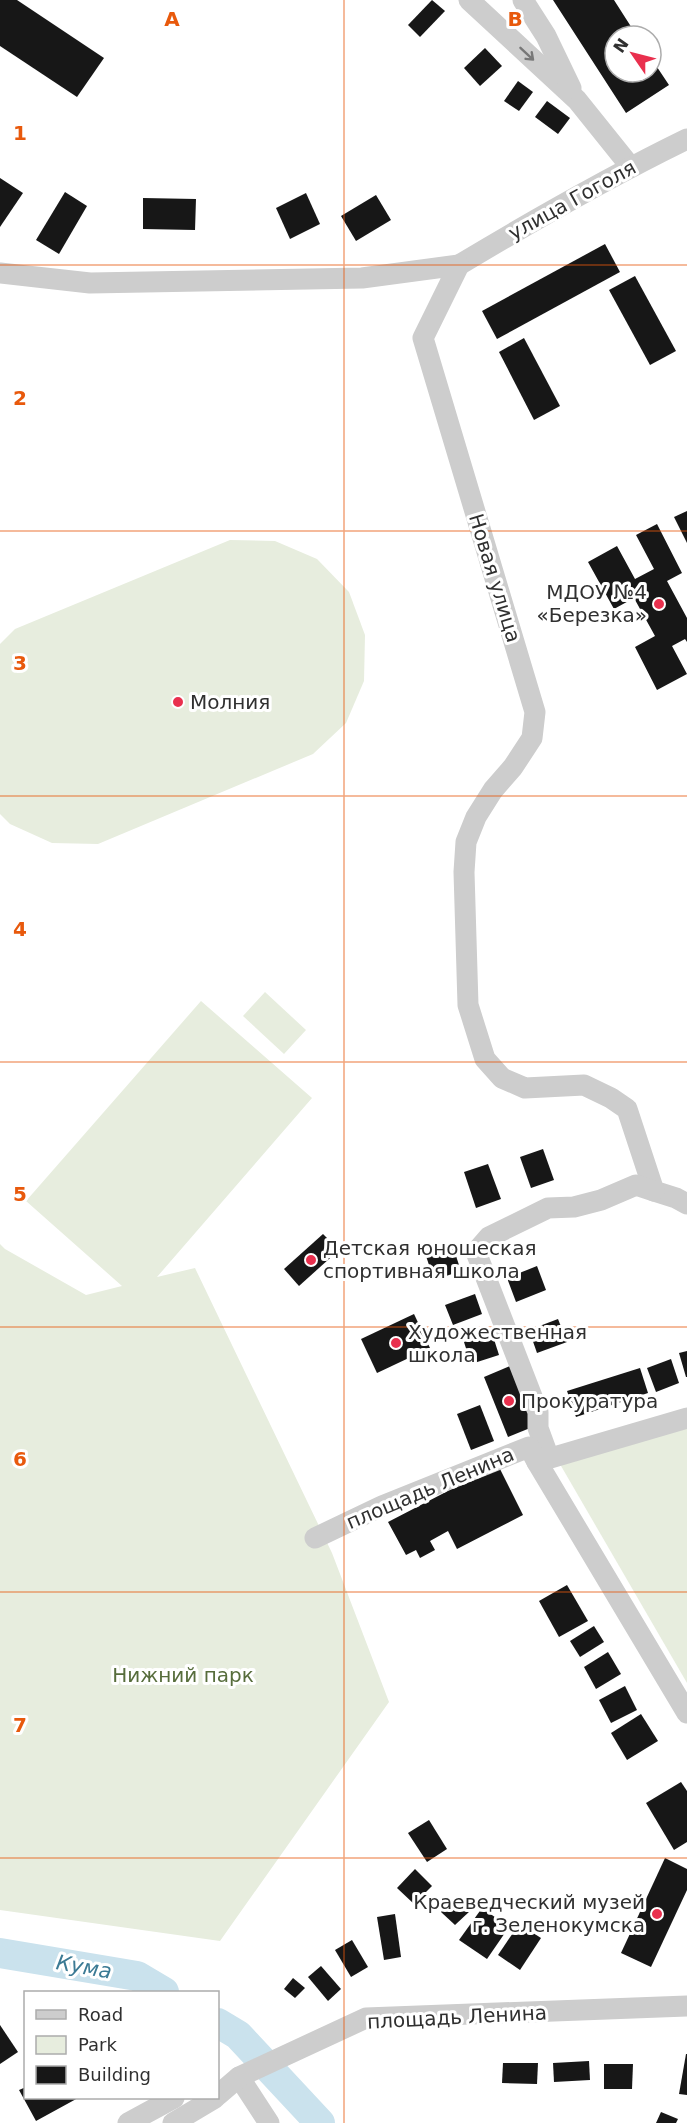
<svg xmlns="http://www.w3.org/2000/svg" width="687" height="2123" viewBox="0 0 687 2123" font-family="'DejaVu Sans',sans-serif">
<rect width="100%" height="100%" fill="#fff"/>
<g fill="#e7edde">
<path d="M230,540L275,541L317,559L349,592L365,635L364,681L346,723L313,754L98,844L52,843L10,824L0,814V644L15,629Z"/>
<path d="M265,992L306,1030L284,1054L243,1016Z"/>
<path d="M201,1001L312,1098L157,1277L195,1268L332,1553L389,1702L220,1941L0,1910V1244L5,1249L86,1295L122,1286L26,1201Z"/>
<path d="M687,1421V1683L557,1459Z"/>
</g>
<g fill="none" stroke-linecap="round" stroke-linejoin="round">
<g stroke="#cae2ed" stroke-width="30">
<path d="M0,1953L137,1976L164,1992"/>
<path d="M218,2023L238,2035L320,2123"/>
</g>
</g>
<g fill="#171717">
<path d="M0,0H17L104,58L77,97L0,46Z"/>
<path d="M432,0L445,11L420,37L408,25Z"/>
<path d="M553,0H614L637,36H615V72H651V58L669,85L626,113Z"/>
<path d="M485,48L502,66L480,86L464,68Z"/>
<path d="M518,81L533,92L519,111L504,101Z"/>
<path d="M547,101L570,118L558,134L535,117Z"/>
<path d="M0,178L23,193L0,227Z"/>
<path d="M65,192L87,206L59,254L36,240Z"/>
<path d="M306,193L320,224L290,239L276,208Z"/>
<path d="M376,195L391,220L356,241L341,216Z"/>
<path d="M143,198L196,199L195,230L143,229Z"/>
<path d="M605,244L620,272L497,339L482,311Z"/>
<path d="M635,276L676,351L650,365L609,290Z"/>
<path d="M524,338L560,406L534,420L499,352Z"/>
<path d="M687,511V543L674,517Z"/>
<path d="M657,524L682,573L667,581L687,618V642L685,639L672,646L687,674L657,690L635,647L655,636L634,598L614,609L588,562L617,546L635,579L654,569L636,535Z"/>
<path d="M543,1149L554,1180L531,1188L520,1157Z"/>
<path d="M488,1164L501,1199L476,1208L464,1172Z"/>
<path d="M323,1234L339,1250L299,1286L284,1269Z"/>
<path d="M453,1247L461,1271L434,1280L426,1256Z"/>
<path d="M537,1266L546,1290L516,1302L507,1278Z"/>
<path d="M475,1294L482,1314L453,1325L445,1305Z"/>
<path d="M414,1314L430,1348L377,1373L361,1339Z"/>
<path d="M558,1319L567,1342L537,1353L529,1330Z"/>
<path d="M492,1333L499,1355L471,1364L464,1342Z"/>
<path d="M687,1351V1377H686L679,1353Z"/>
<path d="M671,1359L679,1383L656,1392L647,1368Z"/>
<path d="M510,1366L535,1426L508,1437L484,1377Z"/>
<path d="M640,1368L648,1393L576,1417L567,1391Z"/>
<path d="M480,1405L494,1441L471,1450L457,1414Z"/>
<path d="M498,1465L523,1515L457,1549L448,1531L430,1541L435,1550L420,1558L416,1550L406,1555L388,1522Z"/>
<path d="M567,1585L588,1621L559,1637L539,1601Z"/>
<path d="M594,1626L604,1642L580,1657L570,1641Z"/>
<path d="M608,1652L621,1674L596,1689L584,1667Z"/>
<path d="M625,1686L637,1710L611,1723L599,1700Z"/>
<path d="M641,1714L658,1741L627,1760L611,1733Z"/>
<path d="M681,1782L687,1791V1842L674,1850L646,1803Z"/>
<path d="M429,1820L447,1849L427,1862L408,1833Z"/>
<path d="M665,1858L687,1869V1890L651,1967L621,1953Z"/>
<path d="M415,1869L432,1886L414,1904L397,1888Z"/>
<path d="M455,1897L470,1911L455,1925L441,1912Z"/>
<path d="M482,1908L509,1927L487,1959L459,1940Z"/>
<path d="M395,1914L401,1957L384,1960L377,1917Z"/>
<path d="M519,1924L541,1938L520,1970L498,1955Z"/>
<path d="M352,1940L368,1967L351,1977L335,1950Z"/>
<path d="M321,1966L341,1989L328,2001L308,1977Z"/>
<path d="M293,1978L305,1988L295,1998L284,1989Z"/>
<path d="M0,2025L18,2052L0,2064Z"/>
<path d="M686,2054H687V2095L679,2094Z"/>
<path d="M589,2061L590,2080L554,2082L553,2063Z"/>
<path d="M503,2063H538L537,2084L502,2083Z"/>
<path d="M604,2064H633L632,2089H604Z"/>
<path d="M26,2087V2098H78L36,2121L19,2090Z"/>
<path d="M661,2112L678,2119L676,2123H656Z"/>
</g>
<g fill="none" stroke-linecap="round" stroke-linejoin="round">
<g stroke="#cdcdcd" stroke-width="21">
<path d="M469,0L577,100L630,166"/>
<path d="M523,0L546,36L571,88"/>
<path d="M459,265C534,220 609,177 687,139"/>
<path d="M0,273L90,283L362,278L459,265L423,338L535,712L532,738L513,767L493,790L476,817L466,842L464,872L468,1005L485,1059L502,1078L525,1088L584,1085L611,1098L627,1109L654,1191L676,1198L687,1204"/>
<path d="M549,1458L538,1428V1412L476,1252L489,1237L548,1208L574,1207L601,1200L636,1185L654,1191"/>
<path d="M537,1462L687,1713"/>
<path d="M315,1538L382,1506L529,1447L537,1462L687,1418"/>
<path d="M239,2077L269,2123"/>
<path d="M218,2095L239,2077L366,2018L687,2006"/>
<path d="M128,2123L174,2098"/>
<path d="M173,2123L215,2098"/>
</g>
</g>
<defs><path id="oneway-shaft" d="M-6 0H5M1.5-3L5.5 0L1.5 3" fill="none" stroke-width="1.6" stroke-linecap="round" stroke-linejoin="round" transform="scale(1.5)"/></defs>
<use stroke="#777" href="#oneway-shaft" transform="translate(527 54) rotate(43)"/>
<path fill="none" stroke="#e8590c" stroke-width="1.5" stroke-opacity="0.55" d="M344,0V2123M0,265H687M0,531H687M0,796H687M0,1062H687M0,1327H687M0,1592H687M0,1858H687"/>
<g fill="#e9304e" stroke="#fff" stroke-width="2">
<circle cx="659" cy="604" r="6"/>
<circle cx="178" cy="702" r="6"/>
<circle cx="311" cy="1260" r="6"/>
<circle cx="396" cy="1343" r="6"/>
<circle cx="509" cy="1401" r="6"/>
<circle cx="657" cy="1914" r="6"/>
</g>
<g text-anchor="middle" stroke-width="6" stroke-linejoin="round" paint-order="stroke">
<g font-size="20" fill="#303030" stroke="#fff">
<text transform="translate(572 200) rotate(-29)" y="7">улица Гоголя</text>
<text transform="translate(495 578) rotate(73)" y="7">Новая улица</text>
<text transform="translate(430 1488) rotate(-23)" y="7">площадь Ленина</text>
<text transform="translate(457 2017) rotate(-3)" y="7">площадь Ленина</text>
</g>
<g font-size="20" fill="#303030" stroke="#fff" text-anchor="start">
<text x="647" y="599" text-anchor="end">МДОУ №4<tspan x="647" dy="23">«Березка»</tspan></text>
<text x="190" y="709">Молния</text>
<text x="323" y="1255">Детская юношеская<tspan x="323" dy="23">спортивная школа</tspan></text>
<text x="408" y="1339">Художественная<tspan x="408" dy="23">школа</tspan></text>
<text x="521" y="1408">Прокуратура</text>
<text x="645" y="1909" text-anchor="end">Краеведческий музей<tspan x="645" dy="23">г. Зеленокумска</tspan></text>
</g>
<g font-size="20" fill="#576d3c" stroke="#fff">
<text x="183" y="1682">Нижний парк</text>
</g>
<g font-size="21" font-style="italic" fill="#3b7a94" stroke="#fff">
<text transform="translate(84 1967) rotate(10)" y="7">Кума</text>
</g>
</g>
<g font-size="20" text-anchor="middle" font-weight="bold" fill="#e8590c" stroke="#fff" stroke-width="6" stroke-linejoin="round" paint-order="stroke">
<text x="172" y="26">A</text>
<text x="515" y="26">B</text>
<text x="20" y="140">1</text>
<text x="20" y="405">2</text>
<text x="20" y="670">3</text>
<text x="20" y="936">4</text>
<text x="20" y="1201">5</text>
<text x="20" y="1466">6</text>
<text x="20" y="1732">7</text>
</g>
<rect x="24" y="1991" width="195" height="108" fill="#ffffff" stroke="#acacac" stroke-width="1.5"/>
<rect x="36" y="2010" width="30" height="9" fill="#cdcdcd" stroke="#acacac" stroke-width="1.5"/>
<text x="78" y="2021" font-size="18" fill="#303030">Road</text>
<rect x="36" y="2036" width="30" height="18" fill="#e7edde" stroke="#acacac" stroke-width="1.5"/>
<text x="78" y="2051" font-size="18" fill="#303030">Park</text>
<rect x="36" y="2066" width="30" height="18" fill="#171717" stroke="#acacac" stroke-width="1.5"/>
<text x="78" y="2081" font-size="18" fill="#303030">Building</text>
<g transform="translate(633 54) rotate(305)"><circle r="28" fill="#ffffff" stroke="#acacac" stroke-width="1.5"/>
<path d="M0-4.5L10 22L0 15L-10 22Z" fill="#e9304e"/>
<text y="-9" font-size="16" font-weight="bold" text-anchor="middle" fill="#303030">N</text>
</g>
</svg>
